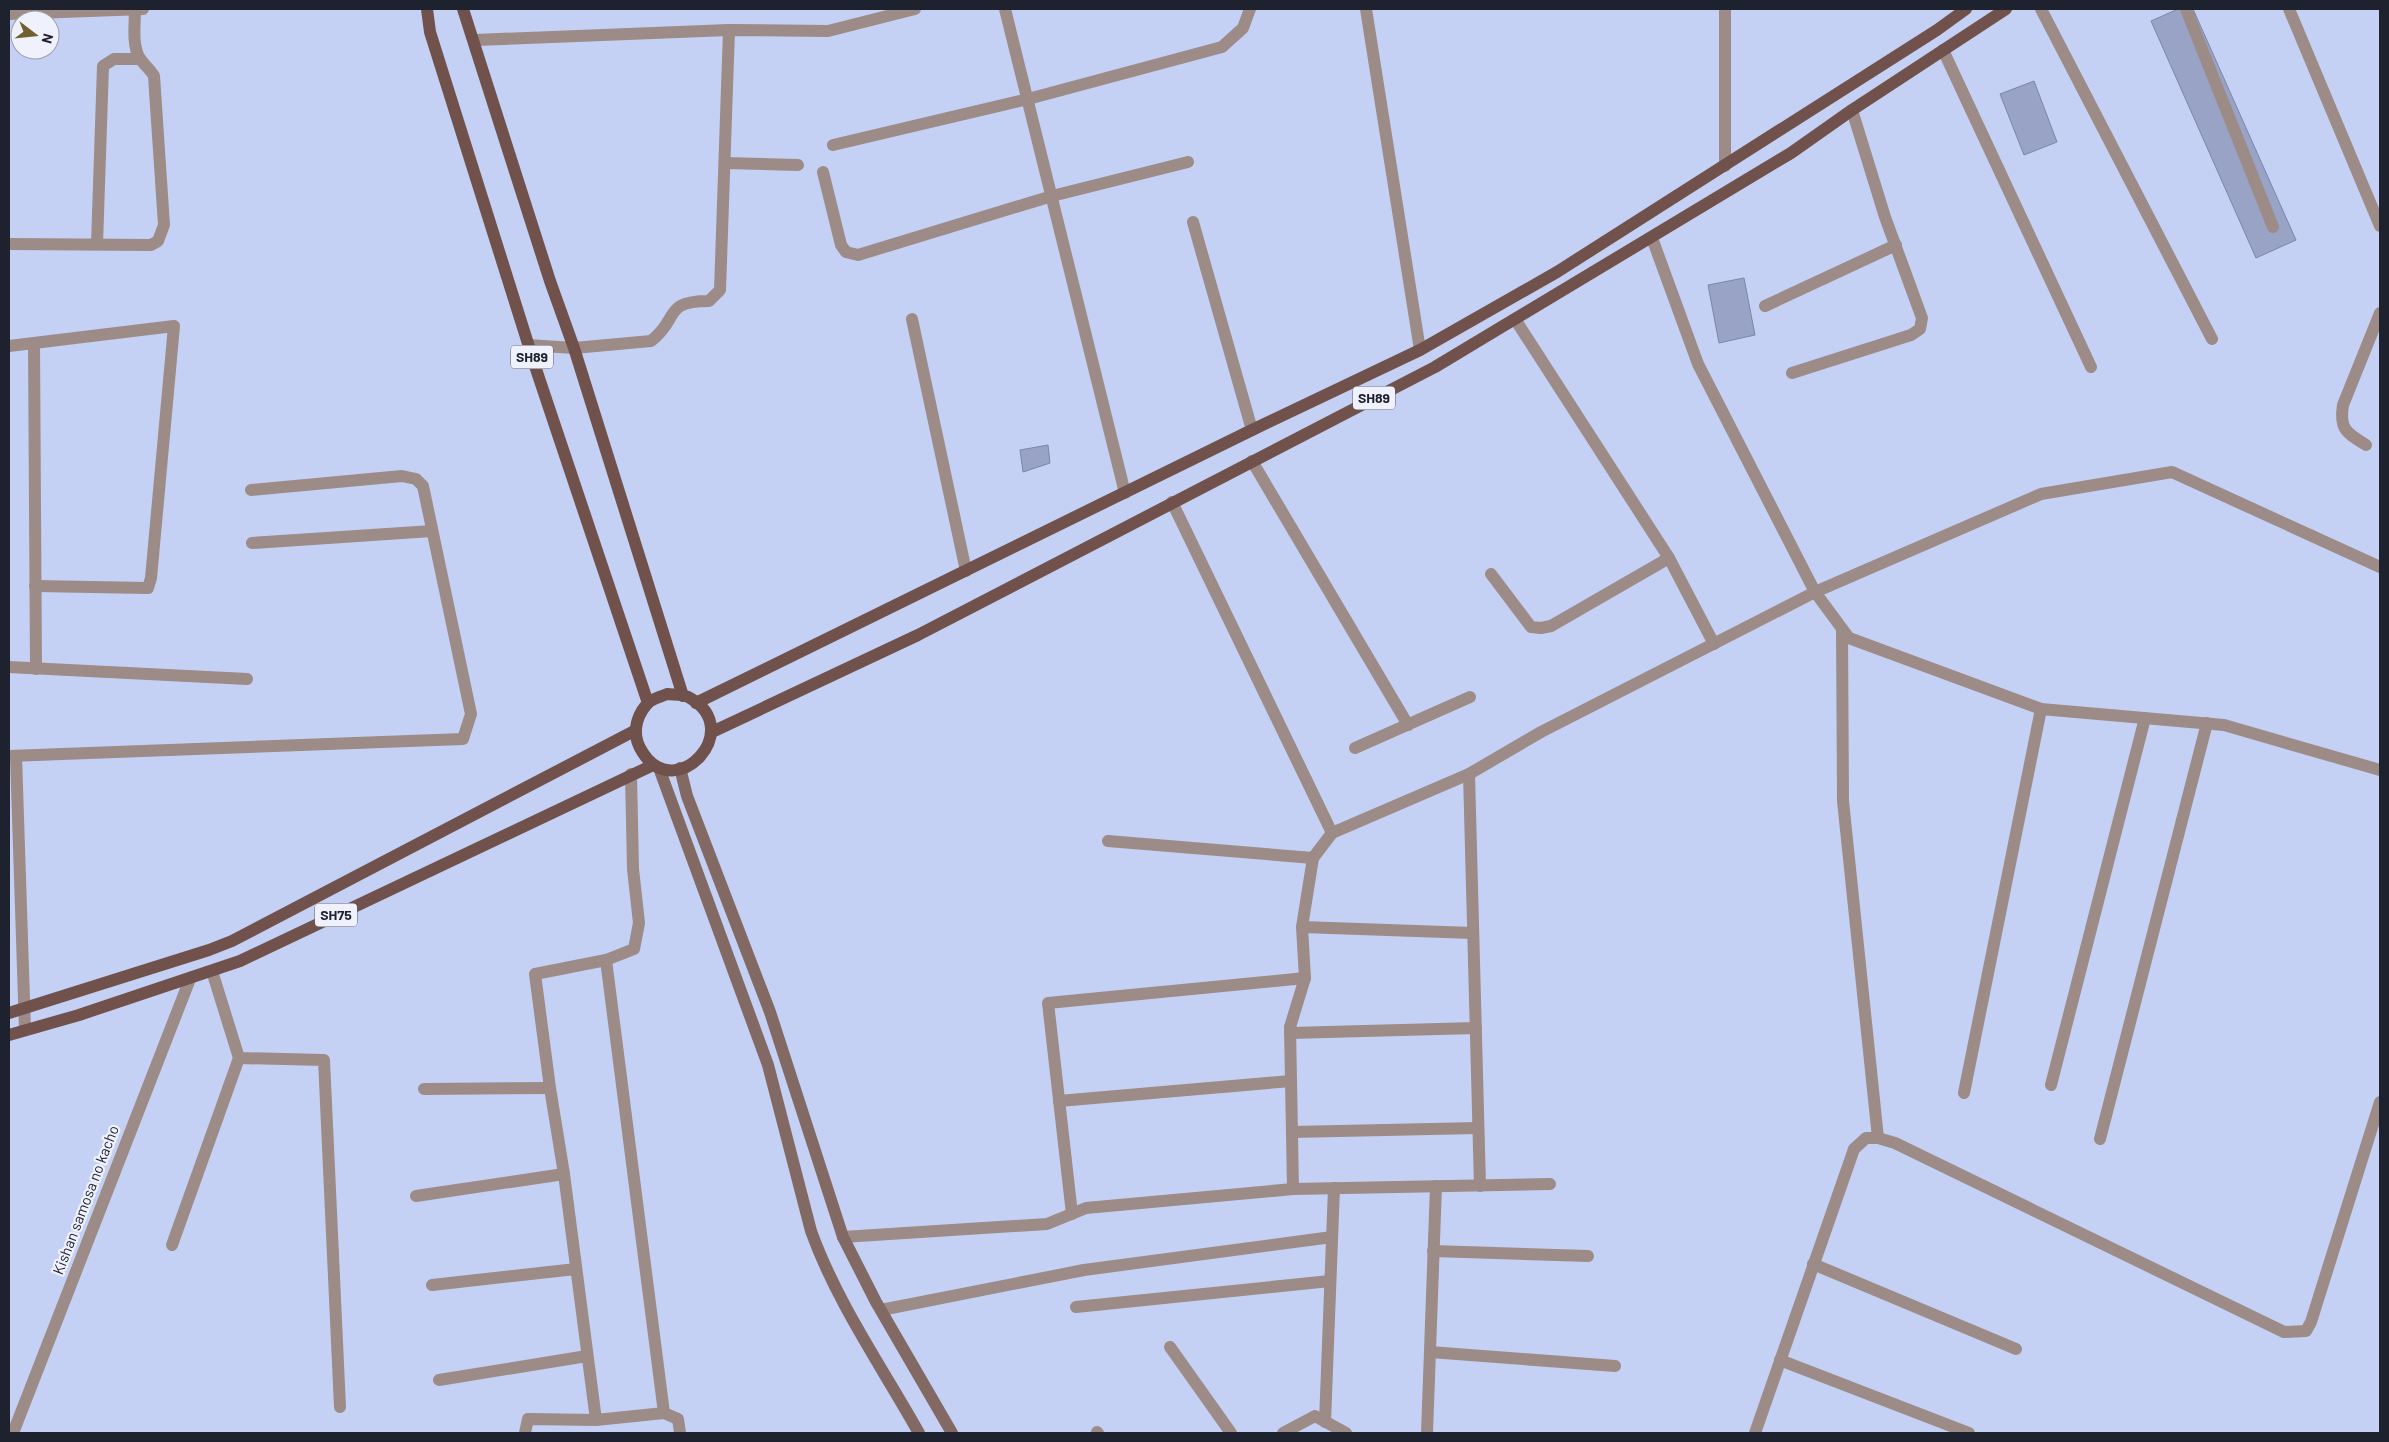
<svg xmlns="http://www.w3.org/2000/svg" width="2389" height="1442" viewBox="0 0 2389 1442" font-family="Barlow,sans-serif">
<rect width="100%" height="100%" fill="#c5d1f4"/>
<g fill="#98a3c5" stroke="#7c86a7">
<path d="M2178,9H2193L2296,240L2256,258L2151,21Z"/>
<path d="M2034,81L2057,142L2024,155L2000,94Z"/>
<path d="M1744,278L1755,335L1719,343L1708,285Z"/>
<path d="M1048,445L1050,463L1023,472L1020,450Z"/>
</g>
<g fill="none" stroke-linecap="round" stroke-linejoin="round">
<g stroke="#9d8b87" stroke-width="12">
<path d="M1005,9L1125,493"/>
<path d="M1366,9L1420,350"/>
<path d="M1725,9V166"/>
<path d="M2041,9L2212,339"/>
<path d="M2186,9L2273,227"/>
<path d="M2289,9L2380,226"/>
<path d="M9,14L143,9"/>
<path d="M475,40L729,30L828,31L915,9"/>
<path d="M1943,50L2091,367"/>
<path d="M833,145L1028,99L1222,47L1243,28L1250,9"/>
<path d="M725,163L798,165"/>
<path d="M823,172L841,245L846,252L858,255L1052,196L1188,162"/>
<path d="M1193,222L1252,430"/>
<path d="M1652,238L1698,364L1815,592L1849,638L2041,709L2224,725L2380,770"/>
<path d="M9,244L151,245L158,241L164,225L154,76C150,69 143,64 139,57C132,44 135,24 135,9"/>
<path d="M97,244L103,66L114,59H140"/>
<path d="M1765,306L1896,245"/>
<path d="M912,319L966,571"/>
<path d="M1515,319L1669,558L1714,644"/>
<path d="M34,343L36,669"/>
<path d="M528,345L574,348L651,341C680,319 662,301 709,301L720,290L729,30"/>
<path d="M9,346L174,326L151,578L148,588L35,586"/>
<path d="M1792,373L1911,335L1920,329L1922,318L1885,217L1852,110"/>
<path d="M2366,445C2347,433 2339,430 2343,405L2380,313"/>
<path d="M1252,461L1408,725"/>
<path d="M1172,502L1332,833L1313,858L1302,927L1305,978L1290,1027L1293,1189"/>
<path d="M252,543L432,531"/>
<path d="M1491,574L1531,627L1541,628L1551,626L1669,558"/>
<path d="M1842,630L1843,801L1878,1138"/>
<path d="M9,667L247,679"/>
<path d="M1355,748L1470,697"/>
<path d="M9,756L463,739L471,714L423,486L416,479L402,476L251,490"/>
<path d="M16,756L25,1030"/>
<path d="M1469,774L1480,1186"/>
<path d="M1332,833L1469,774L1541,732L1815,592L2041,494L2172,472L2380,567"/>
<path d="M1108,841L1313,858"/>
<path d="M1302,927L1473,933"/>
<path d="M606,960L664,1413"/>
<path d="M212,971L239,1058L324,1060L340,1407"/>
<path d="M1290,1033L1476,1028"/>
<path d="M2051,1085L2145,718"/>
<path d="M424,1089L550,1088"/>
<path d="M1964,1093L2041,709"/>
<path d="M1059,1101L1291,1081"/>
<path d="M1292,1132L1478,1128"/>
<path d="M2100,1139L2207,723"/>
<path d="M416,1196L564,1174"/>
<path d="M1072,1214L1048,1003L1305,978"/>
<path d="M843,1237L1047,1224L1086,1208L1293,1189L1550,1184"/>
<path d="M172,1245L239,1058"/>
<path d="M1433,1251L1588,1256"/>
<path d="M1813,1264L2016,1349"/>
<path d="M432,1285L576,1269"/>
<path d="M1076,1307L1330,1281"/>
<path d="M881,1310L1084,1270L1332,1237"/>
<path d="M1170,1347L1231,1433"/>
<path d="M1430,1352L1615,1366"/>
<path d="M1780,1360L1969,1433"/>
<path d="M439,1380L587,1356"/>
<path d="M596,1420L564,1174L550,1088L535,974L606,960L634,949L639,923L633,869L631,774"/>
<path d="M1325,1422L1334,1188"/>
<path d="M1097,1432L1098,1433"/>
<path d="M13,1433L190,979"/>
<path d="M525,1433L528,1419L596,1420L664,1413L678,1419L680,1433"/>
<path d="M1283,1433L1315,1416L1346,1433"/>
<path d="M1427,1433L1436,1186"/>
<path d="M1755,1433L1854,1149L1866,1138H1878L1895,1143L2284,1332L2306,1331L2311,1322L2380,1102"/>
</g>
<g stroke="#836964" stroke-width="12">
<path d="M659,768L768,1065L811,1231C837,1303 882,1367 919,1433"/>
<path d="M680,768L687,796L770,1012L843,1237L876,1302L952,1433"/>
</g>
<g stroke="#70514b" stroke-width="12">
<path d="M427,9L430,32L536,369L648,703"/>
<path d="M463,9L550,281L574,348L683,696"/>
<path d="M667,694C674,695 684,694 690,698C746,730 676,804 643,753C632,737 634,719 647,704C651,699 661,697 667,694Z"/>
<path d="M696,703L1252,430L1420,350L1557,272L1937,30L1966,9"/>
<path d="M712,732L918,635L1435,367L1791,153L1852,110L2006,9"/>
<path d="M9,1013L209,950L232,941L636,730"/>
<path d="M9,1035L79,1015L240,961L653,765"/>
</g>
</g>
<g text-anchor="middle" stroke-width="4.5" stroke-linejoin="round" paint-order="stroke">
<g fill="#eff2fd" stroke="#5d606d" stroke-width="1">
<rect x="511" y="345.5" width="42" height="23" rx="4"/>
<rect x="1353" y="386.5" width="42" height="23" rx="4"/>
<rect x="315" y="903.5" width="42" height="23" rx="4"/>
</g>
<g font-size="14" font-weight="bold" fill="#1e222f">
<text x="532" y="362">SH89</text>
<text x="1374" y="403">SH89</text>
<text x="336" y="920">SH75</text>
</g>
<g font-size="15" fill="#1e222f" stroke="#eff2fd">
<text transform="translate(86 1200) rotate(-69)" y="5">Kishan samosa no kacho</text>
</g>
</g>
<rect width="2389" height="1442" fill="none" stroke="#1e222f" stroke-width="20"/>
<g transform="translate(35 35) rotate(106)"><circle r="24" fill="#eff2fd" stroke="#9b9fab"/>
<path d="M0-4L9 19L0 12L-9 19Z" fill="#71602e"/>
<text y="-8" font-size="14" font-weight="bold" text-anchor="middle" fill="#1e222f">N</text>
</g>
</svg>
